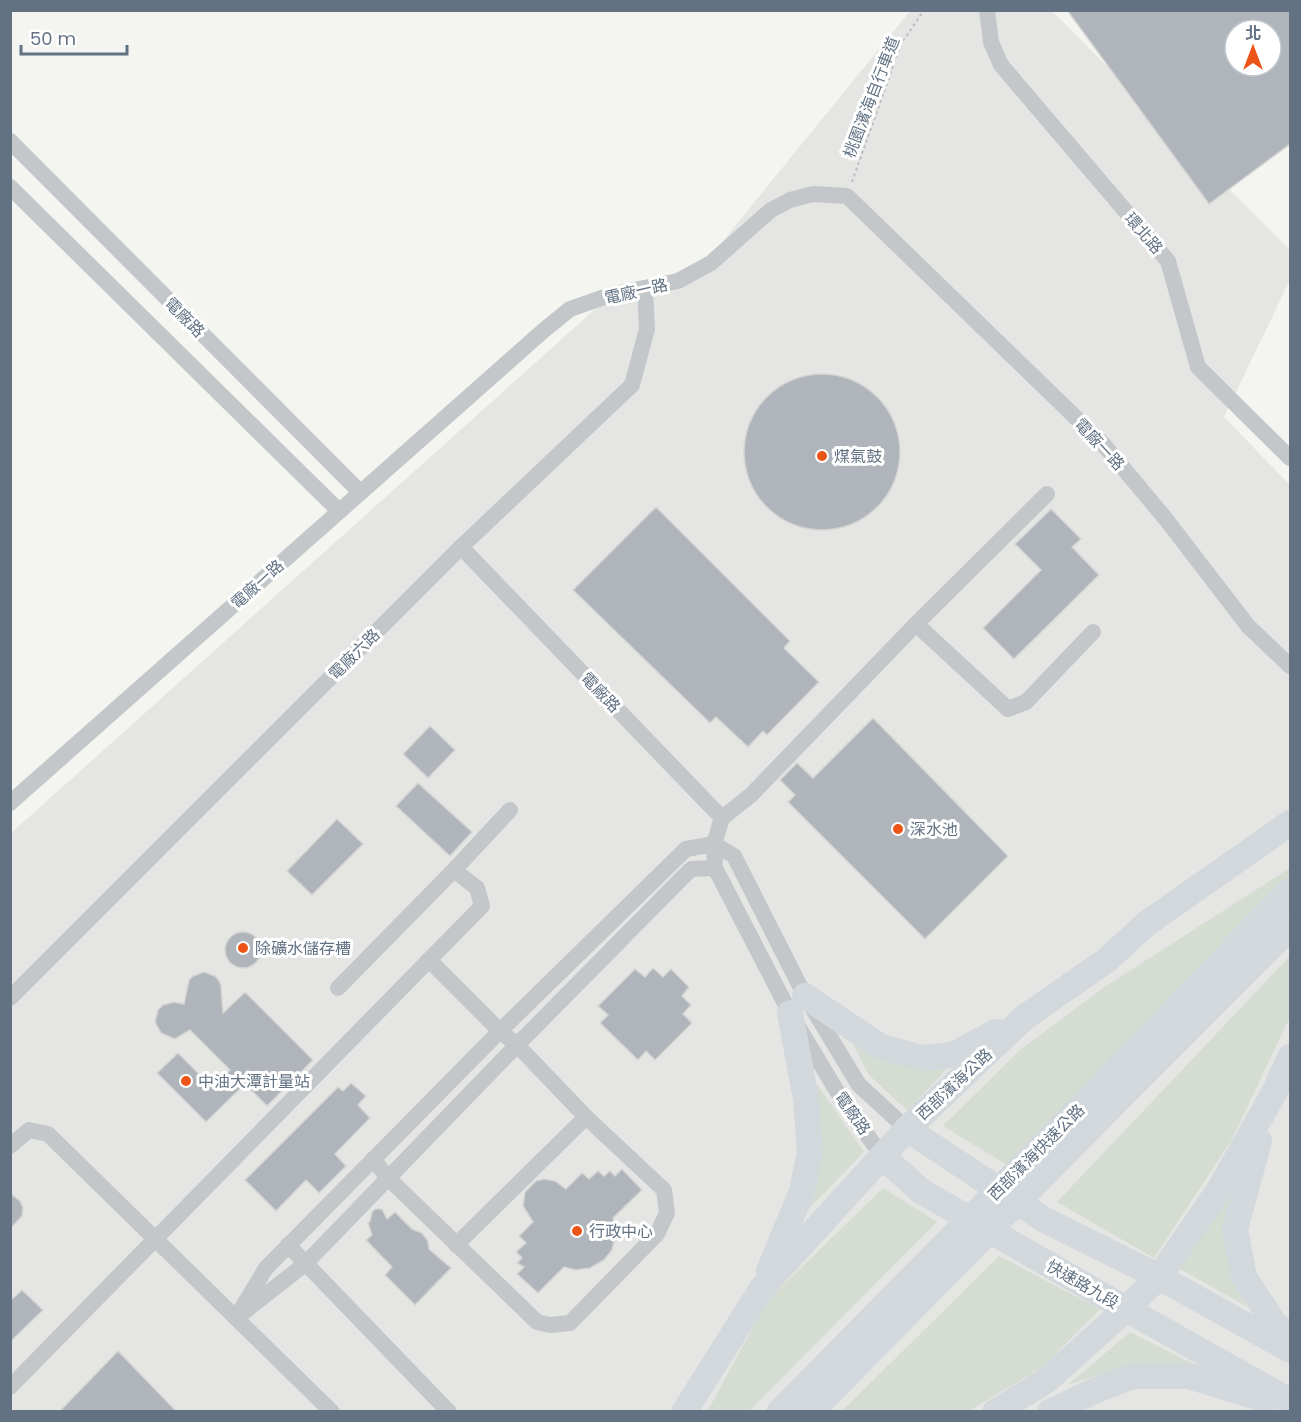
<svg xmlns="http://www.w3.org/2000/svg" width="1301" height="1422" viewBox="0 0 1301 1422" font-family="Poppins,'Noto Sans TC',sans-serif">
<rect width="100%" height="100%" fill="#f4f5f0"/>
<path fill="#e5e6e4" d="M910,11H1052L1290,250V280L1224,417L1290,485V1411H11L10,834L603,302L687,285Z"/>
<g fill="#d5dcd1">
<path d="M1290,868V877L1007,1165L943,1126L1020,1050L1106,986Z"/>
<path d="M1290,956V1017L1231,1141L1154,1258L1057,1202Z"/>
<path d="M849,1036L956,1059L908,1111L869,1075Z"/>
<path d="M816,1083L864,1152L804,1214L818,1118Z"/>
<path d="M883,1188L937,1222L749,1411L707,1412L768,1300Z"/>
<path d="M1231,1191L1226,1225L1235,1278L1246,1306L1180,1269Z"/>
<path d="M999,1256L1100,1309L1043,1367L969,1411L841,1412Z"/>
<path d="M1130,1332L1199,1367L1157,1365L1109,1371L1068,1385Z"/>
</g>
<g fill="#afb5bb" stroke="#d5d6d3" stroke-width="1.5" fill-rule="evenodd">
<path d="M1067,10H1290V144L1209,204ZM1235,30H1271V66H1235Z"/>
<circle cx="822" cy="452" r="78"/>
<path d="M656,507L790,641L784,648L819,682L767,735L763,731L748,747L716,717L710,723L573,590Z"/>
<path d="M1051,509L1081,539L1072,547L1099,575L1014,659L983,628L1041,570L1015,544Z"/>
<path d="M873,718L1008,856L925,939L788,802L795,795L780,780L797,763L813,778Z"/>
<path d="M430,726L455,750L428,778L403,754Z"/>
<path d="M418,783L472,832L450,856L396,806Z"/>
<path d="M337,819L363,844L312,895L287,871Z"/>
<circle cx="243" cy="950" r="18"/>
<path d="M653,968L663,977L671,969L689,987L682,996L691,1005L683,1014L692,1023L655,1060L646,1051L638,1060L600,1023L608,1015L598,1006L635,969L645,977Z"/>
<path d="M204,972L215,976L219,981L221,986L223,1013L245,992L313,1060L267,1106L245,1084L206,1122L157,1073L178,1053L212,1087L230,1070L190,1030L175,1039L161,1033L155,1022L158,1010L163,1005L174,1002L184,1004L189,980L193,976Z"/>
<path d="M351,1083L366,1096L358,1105L370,1118L335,1154L346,1166L319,1193L306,1180L276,1211L245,1180L338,1087L343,1091Z"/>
<path d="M622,1169L642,1190L613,1218L617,1230L612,1250L604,1260L590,1268L576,1270L564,1267L538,1293L517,1274L524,1267L517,1263L522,1258L516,1252L526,1243L519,1236L533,1222L523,1206L525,1192L536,1181L544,1179L555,1181L566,1189L582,1173L589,1179L598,1171L604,1176L610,1171L615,1176Z"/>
<path d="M10,1193L20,1201L23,1208L22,1216L10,1229Z"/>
<path d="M375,1209H382L387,1219L395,1212L412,1229L422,1233L428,1241L429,1249L451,1268L415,1305L385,1275L392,1267L366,1240L372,1235L368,1223L370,1221L372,1212Z"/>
<path d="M22,1290L43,1310L10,1342V1301Z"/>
<path d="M118,1351L177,1412H59Z"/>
</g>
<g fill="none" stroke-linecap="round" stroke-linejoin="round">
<path stroke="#bdbfc1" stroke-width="2" stroke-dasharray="3 3" stroke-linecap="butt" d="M852,182L901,44L924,10"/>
<g stroke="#c4c7ca" stroke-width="16">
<path d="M987,10L991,42L1001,65L1168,261L1198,367L1290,458"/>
<path d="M10,141L360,492"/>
<path d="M10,187L339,511"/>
<path d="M461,547L722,818"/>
<path d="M916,624L1008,709L1026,702L1093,632"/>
<path d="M10,803L543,331L570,309L610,295L678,281L711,263L771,210L790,200L813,194L847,196L1103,444L1165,518L1248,626L1290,666"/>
<path d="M722,818L751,795L916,624L1047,494"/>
<path d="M722,818L714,844L715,868L790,1013L844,1103L883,1157"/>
<path d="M454,870L510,810"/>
<path d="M10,998L461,547L632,385L647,329L645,288"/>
<path d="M10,1146L29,1130L48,1134L332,1412"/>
<path d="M373,1159L388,1178L537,1322L550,1325L570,1323L657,1234L667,1213L664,1190L586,1117L517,1045L500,1031L429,960"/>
<path d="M288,1245L449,1412"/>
<path d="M456,1245L586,1117"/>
<path d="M244,1312L305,1264L517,1045L691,869L715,868"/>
<path d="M236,1318L266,1268L500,1031L686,849L714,844L734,856L805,996L859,1085L907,1129"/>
<path d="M10,1387L482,906L477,888L454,870L338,988"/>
</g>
<g stroke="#d3d8dc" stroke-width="26">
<path d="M805,996L881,1047L923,1058L953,1055L996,1032"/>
<path d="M907,1129L1043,1219L1159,1277L1290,1350"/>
<path d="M1259,1141L1235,1229L1244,1277L1274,1323L1290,1336"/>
<path d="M883,1157L921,1191L1126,1309L1290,1401"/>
<path d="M769,1271L802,1191L810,1152L806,1099L790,1013"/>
<path d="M684,1412L763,1287L907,1129L1025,1017L1107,960L1146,924L1290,823"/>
<path d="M995,1412L1046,1381L1126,1309L1159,1277L1219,1190L1274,1093L1290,1057"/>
<path d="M1050,1412L1096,1390L1133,1376H1189L1267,1400"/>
</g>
<g stroke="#d3d8dc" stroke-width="27">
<path d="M780,1412L1095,1093L1290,891"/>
<path d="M810,1412L1118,1099L1290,927"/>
</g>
</g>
<g fill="#ed5518" stroke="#fff" stroke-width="2">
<circle cx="822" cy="456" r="6"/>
<circle cx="898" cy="829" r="6"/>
<circle cx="243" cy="948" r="6"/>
<circle cx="186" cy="1081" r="6"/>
<circle cx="577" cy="1231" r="6"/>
</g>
<g text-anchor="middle" stroke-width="6" stroke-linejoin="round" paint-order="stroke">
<g font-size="16" fill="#627283" stroke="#fff">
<text transform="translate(871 97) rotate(-69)" y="6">桃園濱海自行車道</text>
<text transform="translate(1144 233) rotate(49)" y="6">環北路</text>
<text transform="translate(636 291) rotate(-13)" y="6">電廠一路</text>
<text transform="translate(185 317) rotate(45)" y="6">電廠路</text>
<text transform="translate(1100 444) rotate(47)" y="6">電廠一路</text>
<text transform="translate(257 584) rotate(-42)" y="6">電廠一路</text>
<text transform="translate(354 654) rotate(-45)" y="6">電廠六路</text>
<text transform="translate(601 692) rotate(46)" y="6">電廠路</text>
<text transform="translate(954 1084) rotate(-43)" y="6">西部濱海公路</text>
<text transform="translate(853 1113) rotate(55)" y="6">電廠路</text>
<text transform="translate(1036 1152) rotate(-45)" y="6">西部濱海快速公路</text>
<text transform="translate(1083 1284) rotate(30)" y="6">快速路九段</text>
</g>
<g font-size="16" fill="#627283" stroke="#fff" text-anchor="start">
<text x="834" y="462">煤氣鼓</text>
<text x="910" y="835">深水池</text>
<text x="255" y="954">除礦水儲存槽</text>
<text x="198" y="1087">中油大潭計量站</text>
<text x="589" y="1237">行政中心</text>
</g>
</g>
<rect width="1301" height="1422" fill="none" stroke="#627283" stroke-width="24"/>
<g transform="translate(1253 48)"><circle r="28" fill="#ffffff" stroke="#c0c7cd" stroke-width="1.5"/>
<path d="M0-4.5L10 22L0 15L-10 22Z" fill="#ed5518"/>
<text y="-9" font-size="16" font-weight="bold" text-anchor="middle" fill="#627283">北</text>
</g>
<path d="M21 45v9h106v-9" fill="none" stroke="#627283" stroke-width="3"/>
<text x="30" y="45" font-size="18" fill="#627283" stroke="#ffffff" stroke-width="4.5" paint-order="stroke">50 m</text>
</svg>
